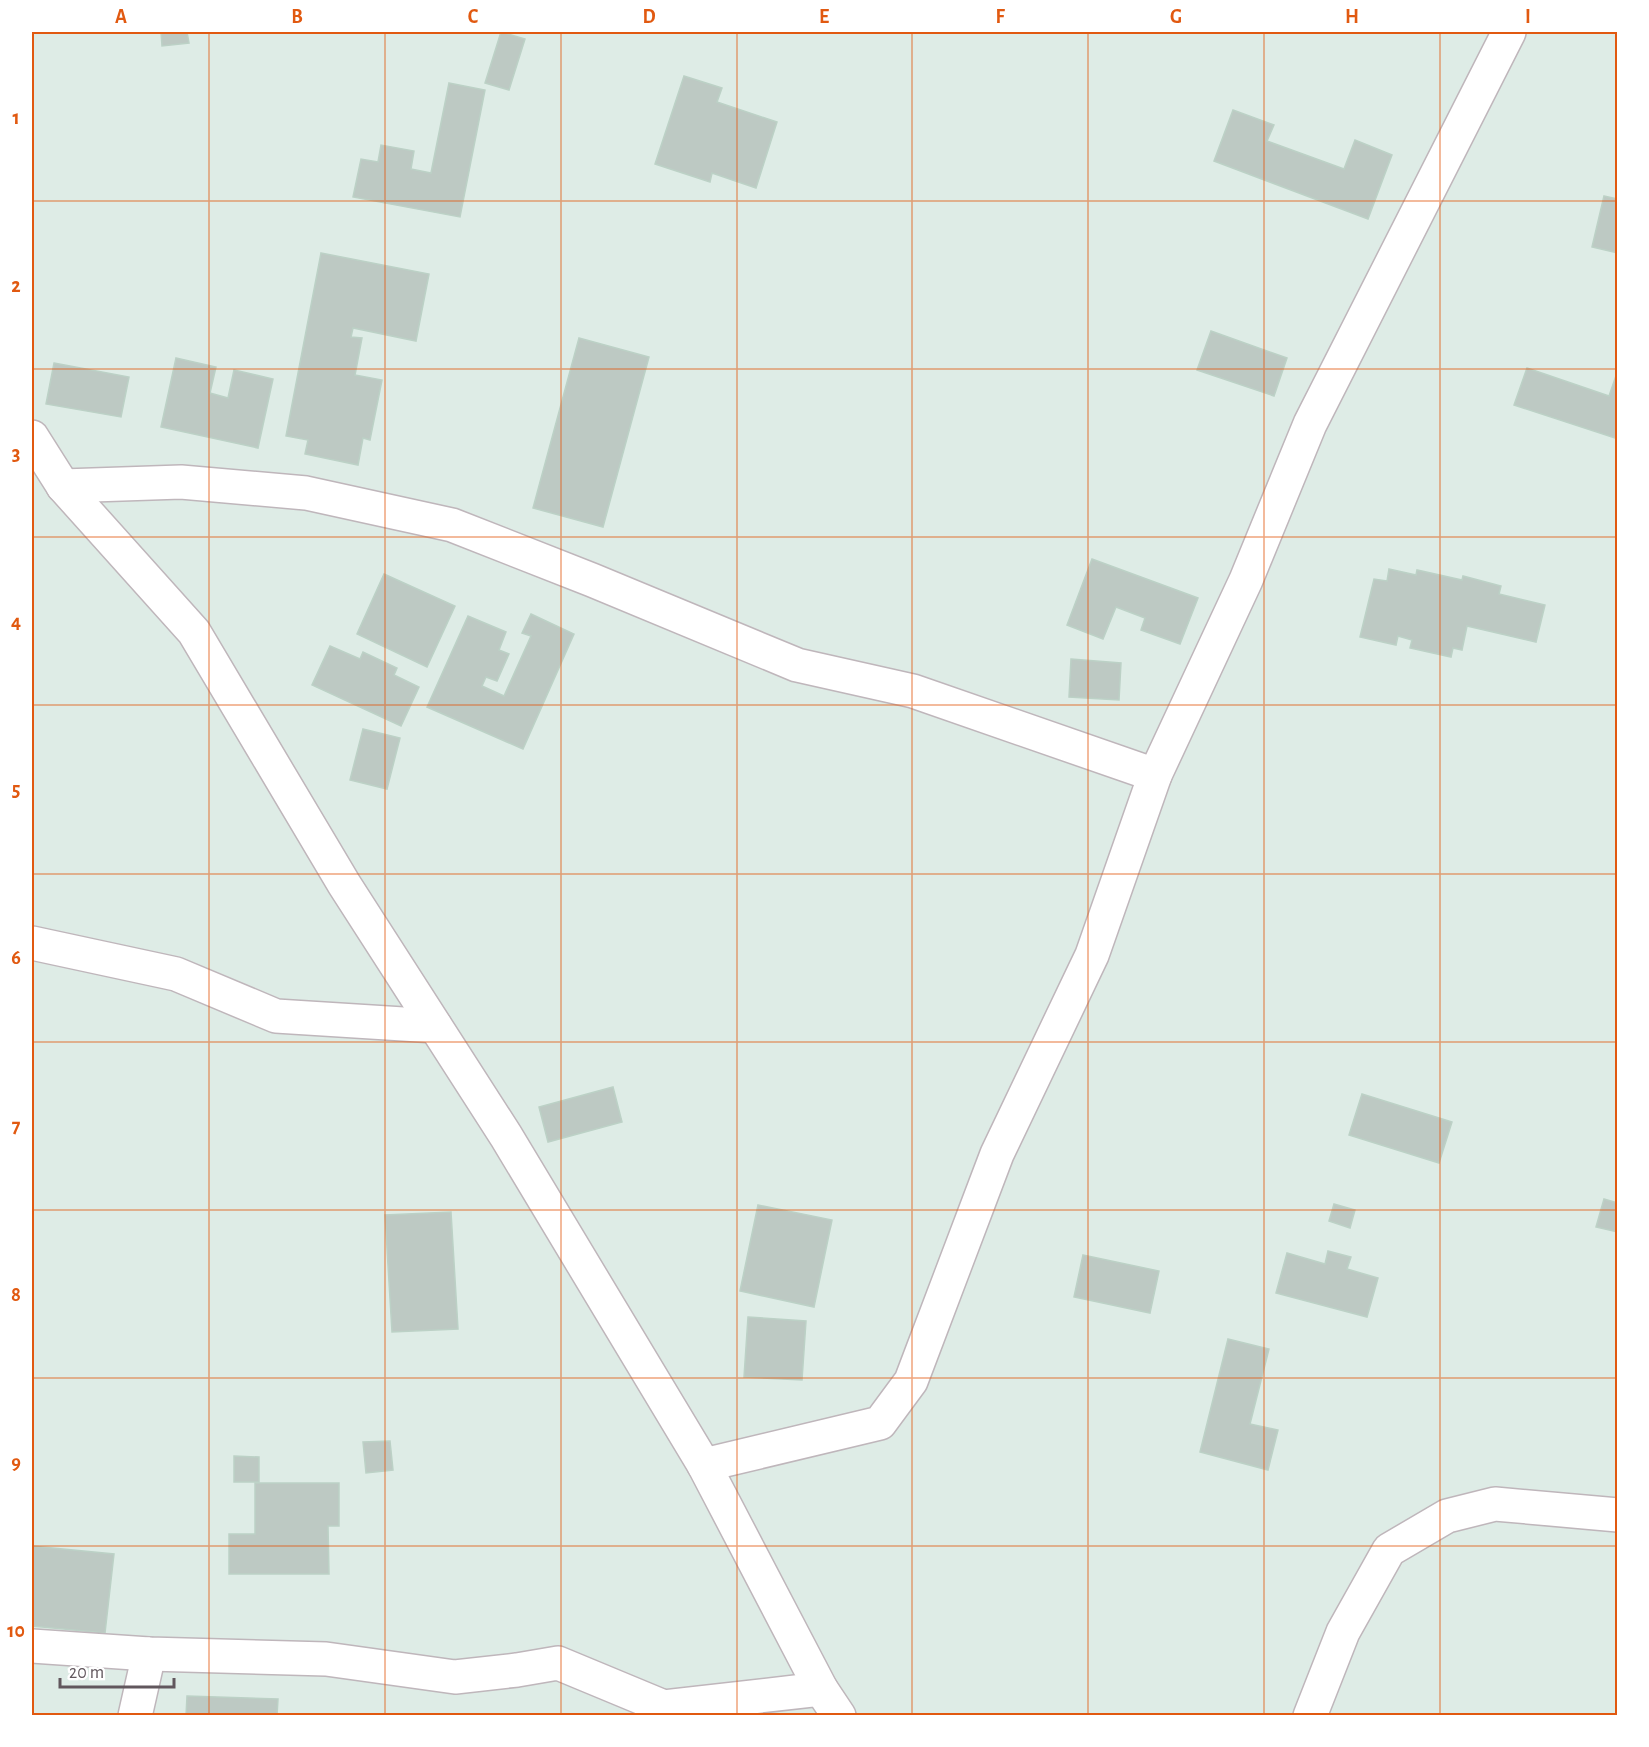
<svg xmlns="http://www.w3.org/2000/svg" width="1649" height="1747" viewBox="0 0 1649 1747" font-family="'Alegreya Sans',sans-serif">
<rect width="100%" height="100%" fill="#deece6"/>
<g fill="#bdc9c3" stroke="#bcd1c6" stroke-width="1.5">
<path d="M161,32H187L189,43L162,46Z"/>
<path d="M501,32L525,39L509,90L485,83Z"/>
<path d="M684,76L722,88L717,102L777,122L756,188L712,173L710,182L655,164Z"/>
<path d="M449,83L485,90L460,217L353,197L361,159L378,162L381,145L414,151L411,169L431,173Z"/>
<path d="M1233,110L1274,125L1267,141L1344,169L1355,140L1392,155L1368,219L1214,161Z"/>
<path d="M1604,196L1618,199V253L1592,247Z"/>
<path d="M321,253L429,274L416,341L353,328L351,337L362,338L355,375L382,380L370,440L363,438L358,465L305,454L308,440L286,436Z"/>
<path d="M1211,331L1287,358L1274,396L1197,370Z"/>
<path d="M579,338L649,357L603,527L533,508Z"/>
<path d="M176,358L216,367L210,393L228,398L234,370L273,379L258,448L161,427Z"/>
<path d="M54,363L129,377L121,417L46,404Z"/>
<path d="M1527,368L1609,396L1618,370V439L1514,405Z"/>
<path d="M1092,559L1198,598L1180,644L1141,630L1145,618L1116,607L1103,639L1067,625Z"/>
<path d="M1389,569L1416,575L1417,570L1462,580L1463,576L1501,586L1499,594L1545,605L1536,642L1467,626L1462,650L1453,648L1451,657L1410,648L1412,640L1398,636L1396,645L1360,637L1374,579L1387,581Z"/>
<path d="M384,574L455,606L427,667L357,634Z"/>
<path d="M531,614L574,634L523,749L427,707L468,616L506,632L499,650L509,654L497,681L486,677L482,686L504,696L531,636L522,633Z"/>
<path d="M330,646L360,659L363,652L397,668L394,675L419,687L401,726L312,685Z"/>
<path d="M1071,659L1121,663L1119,700L1069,697Z"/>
<path d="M363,729L400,738L387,789L350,780Z"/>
<path d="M613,1087L622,1122L548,1142L539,1107Z"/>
<path d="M1362,1094L1452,1122L1439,1163L1349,1135Z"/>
<path d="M1604,1199L1618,1203V1232L1596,1227Z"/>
<path d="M1334,1204L1355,1210L1350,1228L1329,1221Z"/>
<path d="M758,1205L832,1220L814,1307L740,1291Z"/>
<path d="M451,1212L458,1329L392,1332L385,1215Z"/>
<path d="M1328,1251L1351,1257L1347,1269L1378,1278L1367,1317L1276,1293L1287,1253L1325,1264Z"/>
<path d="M1083,1255L1159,1271L1150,1313L1074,1297Z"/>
<path d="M748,1317L806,1321L802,1380L744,1377Z"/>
<path d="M1228,1339L1269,1349L1250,1424L1278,1430L1268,1470L1200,1452Z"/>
<path d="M390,1441L393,1470L366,1473L363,1442Z"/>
<path d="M234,1456L259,1457V1482H234Z"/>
<path d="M255,1483H339V1526H328L329,1574H229V1534H255Z"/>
<path d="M32,1546L114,1554L105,1633L32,1626Z"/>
<path d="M187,1696L278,1699L277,1716H186Z"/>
</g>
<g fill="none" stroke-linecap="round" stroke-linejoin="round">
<defs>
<g id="minor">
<path d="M32,437L63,486L194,632L344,884L506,1136L704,1465L821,1689L839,1716"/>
<path d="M63,486L181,482L306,493L452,525L592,580L797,665L913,691L1155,775"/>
<path d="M32,943L176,974L276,1016L435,1026"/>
<path d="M704,1465L880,1423L911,1381L997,1154L1092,955L1155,775L1246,580L1310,424L1509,32"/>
<path d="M32,1646L149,1654L326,1659L455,1677L517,1670L558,1663L664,1707L821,1689"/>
<path d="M135,1716L149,1654"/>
<path d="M1310,1716L1343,1632L1389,1550L1447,1516L1495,1504L1618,1515"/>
</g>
</defs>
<use href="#minor" stroke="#bfb6bb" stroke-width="36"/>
<use href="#minor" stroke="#fff" stroke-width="33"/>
</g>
<path fill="none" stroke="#e15910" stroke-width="1.5" stroke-opacity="0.55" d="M209,32V1716M385,32V1716M561,32V1716M737,32V1716M912,32V1716M1088,32V1716M1264,32V1716M1440,32V1716M32,201H1618M32,369H1618M32,537H1618M32,705H1618M32,874H1618M32,1042H1618M32,1210H1618M32,1378H1618M32,1546H1618"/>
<rect width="1649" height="1747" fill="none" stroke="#ffffff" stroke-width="66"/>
<path d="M60 1678v9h114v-9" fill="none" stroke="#61575d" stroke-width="3"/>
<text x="69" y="1678" font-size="18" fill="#61575d" stroke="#ffffff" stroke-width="4.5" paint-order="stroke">20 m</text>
<rect x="33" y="33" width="1583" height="1681" fill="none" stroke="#e15910" stroke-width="2"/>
<g font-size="20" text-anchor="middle" font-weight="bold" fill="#e15910">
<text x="121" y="23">A</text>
<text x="297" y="23">B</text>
<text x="473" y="23">C</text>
<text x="649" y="23">D</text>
<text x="824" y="23">E</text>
<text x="1000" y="23">F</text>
<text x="1176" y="23">G</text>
<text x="1352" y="23">H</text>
<text x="1528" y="23">I</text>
<text x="16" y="124">1</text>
<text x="16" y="292">2</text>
<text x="16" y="460">3</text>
<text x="16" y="628">4</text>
<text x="16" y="796">5</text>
<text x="16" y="964">6</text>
<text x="16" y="1132">7</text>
<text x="16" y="1301">8</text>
<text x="16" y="1469">9</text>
<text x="16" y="1637">10</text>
</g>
</svg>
